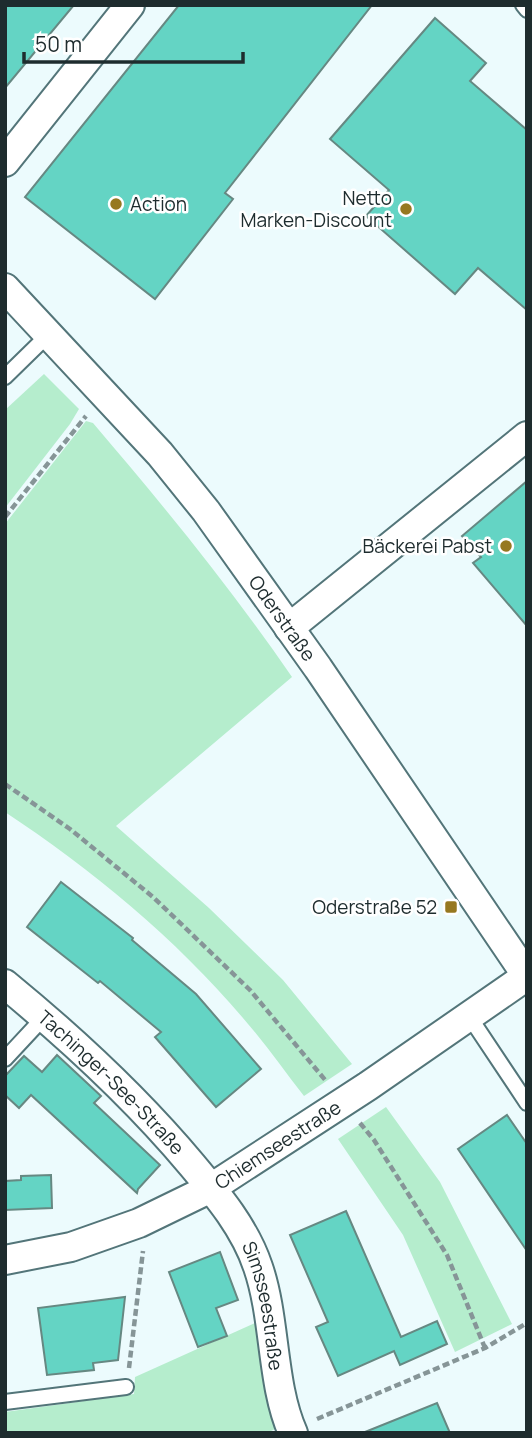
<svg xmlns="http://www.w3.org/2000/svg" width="532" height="1438" viewBox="0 0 532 1438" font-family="Manrope,sans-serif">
<rect width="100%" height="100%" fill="#ecfbfd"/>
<g fill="#b5edcd">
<path d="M44,374L79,409L70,424L5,508V410Z"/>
<path d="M86,421L93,423C163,505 231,588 292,677L116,826L209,908L283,980L352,1064L304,1096C285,1072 268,1047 248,1024C180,942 94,871 5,812V524Z"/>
<path d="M386,1107L440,1182L512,1324L455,1352L403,1235L338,1139Z"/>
<path d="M255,1323L265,1376L279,1427L267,1433H5V1412L134,1394L135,1377Z"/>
</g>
<g fill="#64d4c4" stroke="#668882" stroke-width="2">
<path d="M5,5H74L5,88Z"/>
<path d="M179,5H372L225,193L233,199L155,299L25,197Z"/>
<path d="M435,18L486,63L470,81L527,130V310L478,268L455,294L366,216L389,190L330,139Z"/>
<path d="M527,481V626L473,563L481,557L462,536Z"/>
<path d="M61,882L133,938L132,940L196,994L261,1069L216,1107L155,1037L161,1032L100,981L98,983L27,927Z"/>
<path d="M57,1055L101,1096L94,1103L160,1165L138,1189L137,1193L31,1095L19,1108L5,1095V1076L24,1056L42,1072Z"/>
<path d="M507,1115L527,1144V1251L458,1149Z"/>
<path d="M51,1175L52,1208L5,1210V1181L21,1180V1176Z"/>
<path d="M346,1211L401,1337L437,1321L447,1344L400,1365L394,1351L338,1376L316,1327L328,1322L290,1235Z"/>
<path d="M220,1252L238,1300L216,1308L227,1336L198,1347L169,1272Z"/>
<path d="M125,1297L118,1360L93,1363L94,1370L47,1375L38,1308Z"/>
<path d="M437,1403L450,1433H365V1432Z"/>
</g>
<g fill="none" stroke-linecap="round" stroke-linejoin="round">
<defs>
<g id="lane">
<path d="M523,5L527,10"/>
<path d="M5,377L49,334"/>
<path d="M469,1016L527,1103"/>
<path d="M5,1059L45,1016"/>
<path d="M5,1402L126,1387"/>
</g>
<g id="street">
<path d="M5,162L130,5"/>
<path id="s1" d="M5,288L160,454L206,511L318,668L527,976"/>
<path d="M289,628L527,436"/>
<path id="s2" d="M5,984C72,1039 136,1098 192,1165C218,1196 245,1228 258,1267C276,1319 271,1384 293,1433"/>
<path id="s3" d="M5,1260L71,1247L139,1223L211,1188L368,1086L527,976"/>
</g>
</defs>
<use href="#lane" stroke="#537579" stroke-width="18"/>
<use href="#street" stroke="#537579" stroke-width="32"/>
<g stroke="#869597" stroke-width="4.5" stroke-dasharray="7 3.5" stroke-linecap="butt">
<path d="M5,517L86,416"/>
<path d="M5,784L70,829L153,897L250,990L326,1081"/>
<path d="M360,1123L374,1140L447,1255L485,1348"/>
<path d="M129,1368L143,1251"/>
<path d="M317,1419L485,1348L527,1323"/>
</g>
<use href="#lane" stroke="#fff" stroke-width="14"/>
<use href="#street" stroke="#fff" stroke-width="28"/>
</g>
<g fill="#967820" stroke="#fff" stroke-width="2.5">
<circle cx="116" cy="204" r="7"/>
<circle cx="406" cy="209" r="7"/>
<circle cx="506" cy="546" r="7"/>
<rect x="444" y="900" width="14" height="14" rx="3.5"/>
</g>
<g text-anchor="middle" stroke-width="5" stroke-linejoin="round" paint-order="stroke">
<g font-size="19" fill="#1e2c2e" stroke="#fff" text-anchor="end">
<text x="392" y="205">Netto<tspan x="392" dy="22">Marken-Discount</tspan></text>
<text x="130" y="211" text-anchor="start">Action</text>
<text x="492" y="553">Bäckerei Pabst</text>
<text x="437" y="914">Oderstraße 52</text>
</g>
<g font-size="19" fill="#1e2c2e" stroke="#fff">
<text dy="7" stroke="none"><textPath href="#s1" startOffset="432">Oderstraße</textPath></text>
<text dy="7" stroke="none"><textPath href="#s2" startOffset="145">Tachinger-See-Straße</textPath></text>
<text dy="7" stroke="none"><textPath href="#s3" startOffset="299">Chiemseestraße</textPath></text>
<text dy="7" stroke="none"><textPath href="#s2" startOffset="422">Simsseestraße</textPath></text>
</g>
</g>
<rect width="532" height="1438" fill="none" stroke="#1e2c2e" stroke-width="14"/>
<path d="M24 52v10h219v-10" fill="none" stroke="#1e2c2e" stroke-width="3.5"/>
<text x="35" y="52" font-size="21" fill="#1e2c2e" stroke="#ffffff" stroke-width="5" paint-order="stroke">50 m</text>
</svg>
